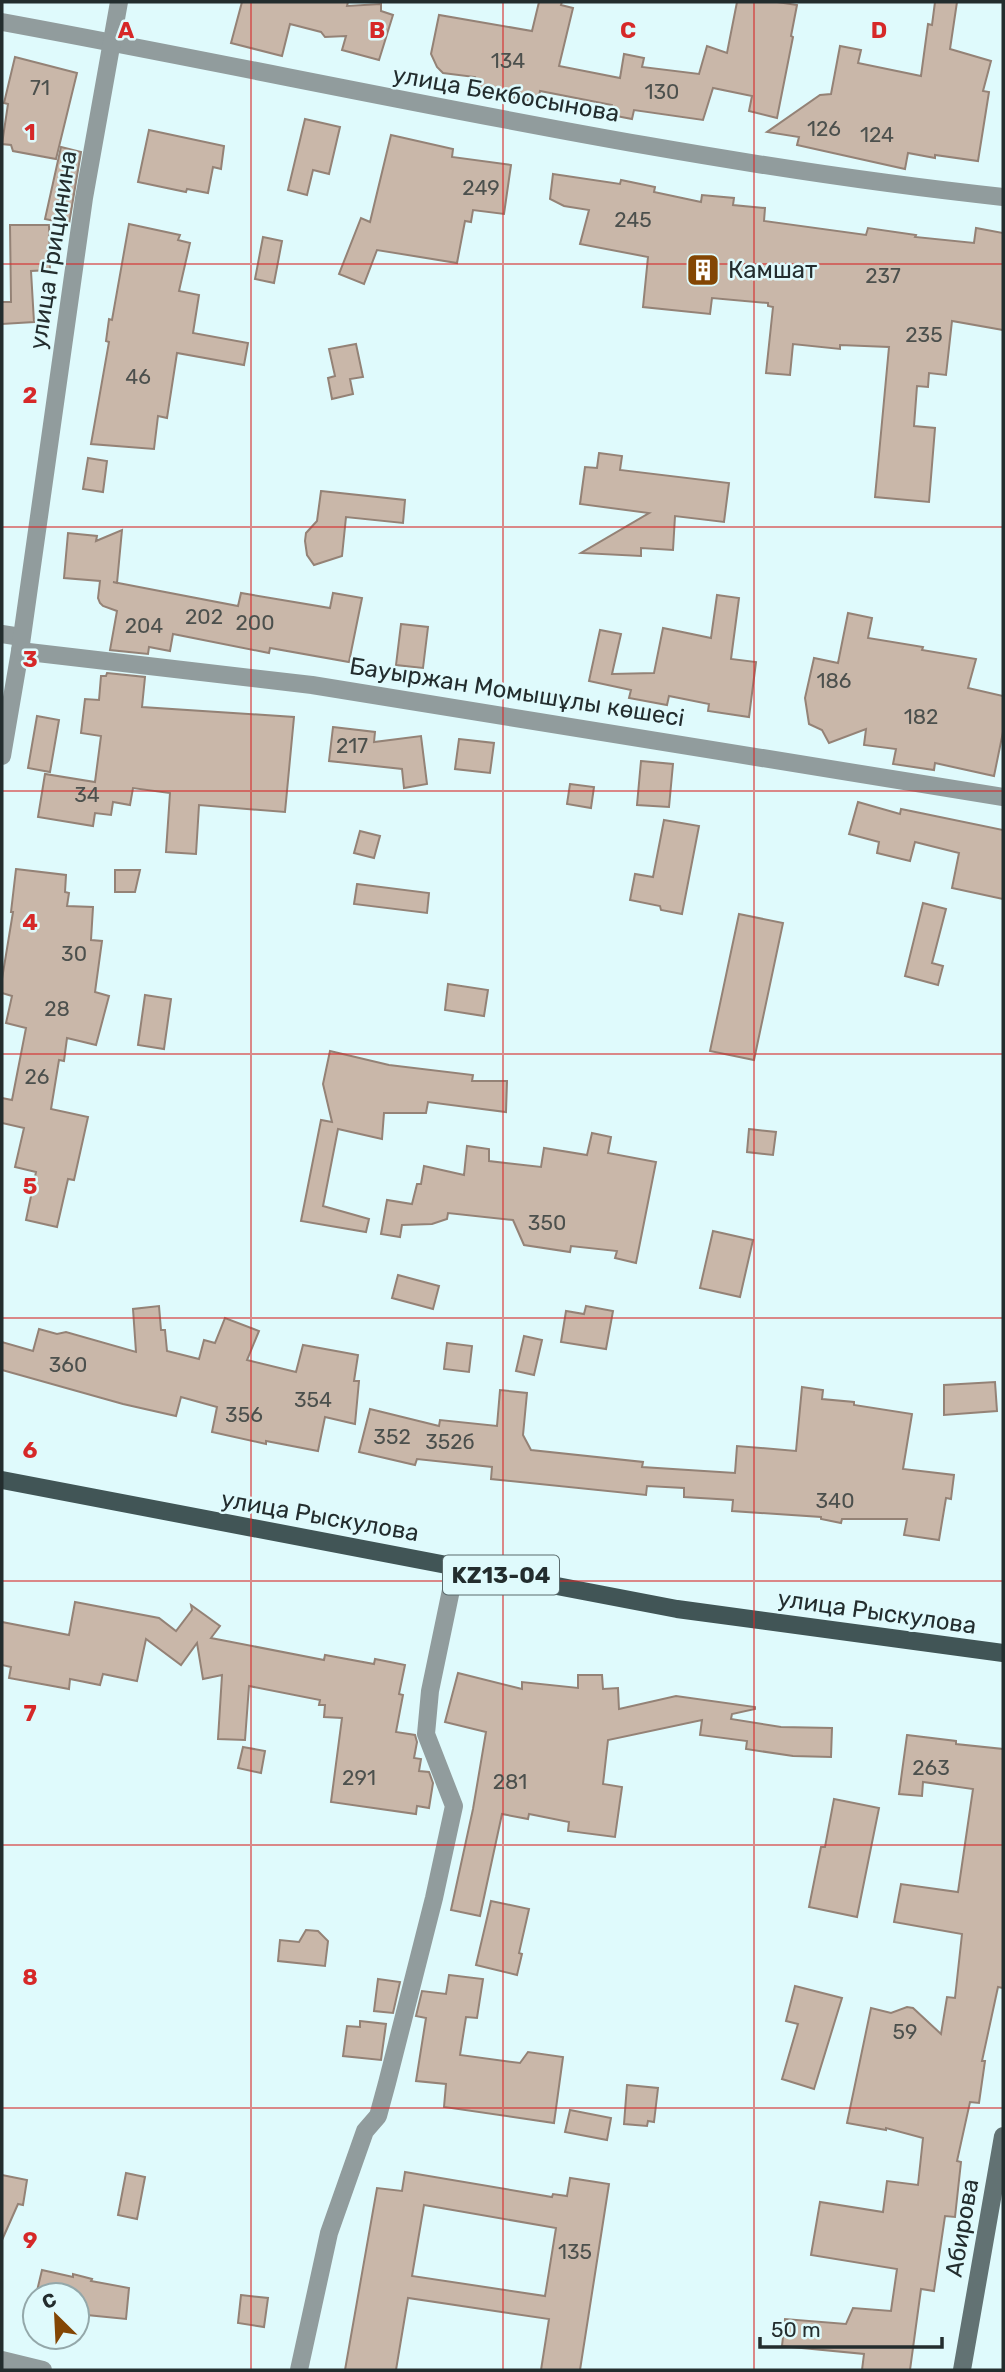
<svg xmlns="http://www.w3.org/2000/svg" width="1005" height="2372" viewBox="0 0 1005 2372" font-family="Rubik,sans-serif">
<rect width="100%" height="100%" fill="#dffafc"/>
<g fill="#c9b7a9" stroke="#948276" stroke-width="2" fill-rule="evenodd">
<path d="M242,2H348L347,6L381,4V11L393,15L379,60L342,50L346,36L325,37L321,32L290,24L282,56L231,43Z"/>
<path d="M539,2H562L561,5L573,8L559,66L620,78L624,54L644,58L642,67L699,74L707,46L727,53L737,2H777L797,5L791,36L793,37L777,118L749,111L752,96L713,88L703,120L634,110L632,119L611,115L612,105L540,91L538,102L473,90L475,77L443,73L437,67L431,54L439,15L532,31Z"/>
<path d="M935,2H957L950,49L991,61L983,91L989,92L978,161L935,155V158L908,153L905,169L797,145L799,137L767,132L820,95L831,94L840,46L861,50L858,63L921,76L928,24L932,25Z"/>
<path d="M15,57L77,73L56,159L13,151L11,145L2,144L8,104L4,103Z"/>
<path d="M305,119L340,127L329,174L313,170L307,195L288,190Z"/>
<path d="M149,130L224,146L221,169L213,167L208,193L187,189L186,192L138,182Z"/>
<path d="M391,135L453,149L452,157L511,165L504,214L473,210L471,222L465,221L457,263L377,250L364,284L339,274L361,218L370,222Z"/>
<path d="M61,147L81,152L69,224L45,219Z"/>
<path d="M553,174L620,184L621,180L655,187L654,192L701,202L702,195L734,198L733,205L765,208L764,221L866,235L868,228L916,235L915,237L974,243L976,228L1003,233V330L952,321L946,375L929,373L928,387L917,386L914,426L935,428L929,502L875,497L889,347L840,345V349L793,344L790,375L766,373L773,307L768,306V303L712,298L710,314L643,307L648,257L580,244L589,210L564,206L550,199Z"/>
<path d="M129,224L180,235L178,240L190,243L179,291L199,295L193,333L248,343L244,365L177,353L167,418L158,416L154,449L91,444L109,342L106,341L109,319L112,320Z"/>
<path d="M10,225H49L50,270L31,271L34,322L2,324V302H11Z"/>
<path d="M263,237L282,241L274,283L255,279Z"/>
<path d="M356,344L363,377L350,379L353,394L332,399L328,378L335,376L329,349Z"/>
<path d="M599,453L622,456L620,470L729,483L724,522L675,516L673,550L641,548V556L581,553L649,513L580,504L585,467L597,468Z"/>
<path d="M88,458L107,461L103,492L83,489Z"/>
<path d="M321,491L405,500L403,523L346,517L342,556L314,565L307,555L305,541L306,533L317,521Z"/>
<path d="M122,530L117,583L113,582L238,606L241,593L330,608L333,593L362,598L349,662L270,648L269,653L173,634L170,651L149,647L148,654L110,650L117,611L103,606L100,603L98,598L100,581L64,578L68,533L97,536L96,541Z"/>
<path d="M717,595L739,598L731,659L756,662L749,717L708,711L709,704L669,696L667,705L629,698L631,690L589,681L600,630L621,634L612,674L654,673L663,628L711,638Z"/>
<path d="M848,613L872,618L868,638L923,647L922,650L976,659L968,688L1003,696V732L994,776L935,763L934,770L893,764L896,749L864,745L866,729L829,743L822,730L809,724L805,698L814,658L838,663Z"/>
<path d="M401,624L428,627L423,668L396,665Z"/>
<path d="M107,673L145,677L142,707L294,717L285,812L199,805L196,854L166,852L170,793L133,788L130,805L113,802L111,815L95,813L93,826L38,817L45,774L95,782L101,736L81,733L85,699L99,700L101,676H106Z"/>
<path d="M37,716L59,720L50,772L28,768Z"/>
<path d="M333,727L375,732L374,742L421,736L427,784L404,788L402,769L329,761Z"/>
<path d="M459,739L494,743L490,773L455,769Z"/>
<path d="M641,761L673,764L669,807L637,805Z"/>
<path d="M570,784L594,787L591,808L567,804Z"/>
<path d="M858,802L900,814L901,809L1003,830V899L952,888L959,853L915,842L910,861L877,853L879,842L849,834Z"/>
<path d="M664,820L699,826L682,914L661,910L660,906L630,900L635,874L653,877Z"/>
<path d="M360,831L380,836L374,858L354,853Z"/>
<path d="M16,869L66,875L65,892L69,893L67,906L93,907L91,940L102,941L95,992L109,996L96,1045L67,1038L64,1061L59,1060L51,1109L88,1117L74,1180L68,1179L57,1227L26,1220L36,1172L15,1167L24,1128L2,1123V1098L12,1100L26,1028L6,1023L12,996L2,993V979L13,912H11Z"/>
<path d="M115,870H140L135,892H115Z"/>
<path d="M357,884L429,893L427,913L354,904Z"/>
<path d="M923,903L946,909L932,963L943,966L938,985L905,976Z"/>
<path d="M739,914L783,923L754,1060L710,1051Z"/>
<path d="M448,984L488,990L484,1016L445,1010Z"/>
<path d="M145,995L171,999L164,1049L138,1045Z"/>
<path d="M330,1051L389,1065L473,1075L472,1081H507L506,1112L428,1102L426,1113H384L382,1139L338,1129L323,1206L369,1219L366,1232L301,1221L321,1120L332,1122L323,1084Z"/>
<path d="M749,1129L776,1132L773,1155L747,1152Z"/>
<path d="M592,1133L611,1137L608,1153L656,1162L636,1263L615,1258L617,1251L571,1246L570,1252L524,1245L513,1220L448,1213L447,1219L432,1224L402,1225L400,1237L381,1234L387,1200L412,1204L417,1184H421L424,1166L464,1175L467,1146L489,1149V1161L541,1167L544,1148L587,1155Z"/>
<path d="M713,1231L753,1240L740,1297L700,1288Z"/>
<path d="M398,1275L439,1286L433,1309L392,1298Z"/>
<path d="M159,1306L161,1330H165L167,1351L199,1359L204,1340L215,1343L225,1318L259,1331L247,1360L296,1372L303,1345L358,1355L354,1381H359L355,1424L325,1417L318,1451L266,1441V1444L212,1432L217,1407L181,1397L176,1416L123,1404L2,1370V1342L33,1351L39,1329L57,1334L66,1332L136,1352L133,1309Z"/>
<path d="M586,1306L613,1311L606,1349L561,1342L566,1311L584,1314Z"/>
<path d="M524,1336L542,1340L534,1375L516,1371Z"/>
<path d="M447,1343L472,1346L469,1372L444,1369Z"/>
<path d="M995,1382L997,1411L944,1415V1385Z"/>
<path d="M802,1387L823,1390L822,1399L854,1402V1405L912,1414L903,1469L954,1475L951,1499L946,1498L939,1540L904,1535L907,1519H842L841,1523L821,1519V1517L732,1511L733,1500L684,1497V1488L647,1486L646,1495L491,1479L492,1467L417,1459L415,1465L359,1452L370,1409L439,1426L440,1420L497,1426L500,1390L527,1393L523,1435L531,1450L643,1462L642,1467L735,1473L737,1446L796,1451Z"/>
<path d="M75,1602L159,1618L176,1631L192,1610L191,1605L220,1626L211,1638L324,1660L325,1655L374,1664L375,1659L405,1665L399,1694L403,1695L396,1732L415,1735L417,1742L414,1758L421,1759L419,1771L429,1772L433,1783L429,1808L417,1806L416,1814L331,1802L342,1718L324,1717L325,1705H319L320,1700L249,1686L245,1740L218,1739L222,1675L203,1679L197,1643L181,1665L146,1639L137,1681L103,1674L100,1685L70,1679L69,1689L9,1678L11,1667L2,1665V1622L69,1635Z"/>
<path d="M458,1673L522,1689V1682L578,1688V1675H602L603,1689L618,1688L619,1709L676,1696L755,1707V1709L732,1714L731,1719L781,1727L832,1728L831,1757L793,1756L746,1749L747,1741L700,1735L702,1720L608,1740L603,1784L622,1787L615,1837L568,1831L569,1822L529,1814L528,1819L502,1814L480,1916L451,1910L473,1809L486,1732L445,1722Z"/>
<path d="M907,1735L956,1741V1744L1003,1749V1988L998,1987L982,2061H985L979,2103L970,2102L957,2161L961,2162L955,2217L945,2216L934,2291L921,2289L910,2370H862L864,2354L782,2346L785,2319L846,2324L853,2308L891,2311L897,2269L811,2255L820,2202L883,2212L887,2181L918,2185L923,2138L886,2128V2130L847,2123L871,2008L891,2013L907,2007L913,2008L941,2034L947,1997L955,1998L962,1934L894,1922L901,1884L958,1892L973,1789L923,1782L922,1796L899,1794Z"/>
<path d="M243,1747L265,1751L261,1773L238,1768Z"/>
<path d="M834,1799L879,1808L857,1917L809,1907L821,1847H825Z"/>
<path d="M491,1901L529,1909L519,1953L522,1954L517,1975L476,1965Z"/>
<path d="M306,1930L318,1931L328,1941L325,1966L278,1961L280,1940L299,1942Z"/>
<path d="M449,1975L483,1979L477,2018L466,2017L460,2055L520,2063L528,2052L563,2057L554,2123L444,2107L446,2084L416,2081L426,2018L416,2016L422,1991L446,1994Z"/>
<path d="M378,1979L400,1982L393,2013L374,2011Z"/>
<path d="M795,1986L842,1998L814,2089L782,2079L798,2024L786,2021Z"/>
<path d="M360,2021L386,2024L381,2060L343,2056L347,2026L360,2027Z"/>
<path d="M627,2085L658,2088L654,2122L648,2121L647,2126L624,2124Z"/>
<path d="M570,2110L611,2118L607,2140L565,2132Z"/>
<path d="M405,2172L552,2197L553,2194L567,2196L570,2178L609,2184L580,2370H541L549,2319L408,2298L396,2370H345L377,2188L402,2191ZM424,2205L556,2228L545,2296L412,2276Z"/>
<path d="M126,2173L145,2177L137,2219L118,2215Z"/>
<path d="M2,2175L27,2180L23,2205L18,2204L2,2240Z"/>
<path d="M42,2270L73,2277V2274L92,2279L91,2281L129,2288L126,2319L77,2314V2295H36Z"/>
<path d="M241,2295L268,2298L264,2327L238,2323Z"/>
</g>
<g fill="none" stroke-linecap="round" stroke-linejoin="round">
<g stroke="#919c9d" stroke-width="18">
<path d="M2,22C335,83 666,161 1003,197"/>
<path d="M2,634L21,637"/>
<path d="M20,651L312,685L1003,797"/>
<path d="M2,756L20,651L84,198L119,2"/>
<path d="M2,2360L43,2370"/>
<path d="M299,2370L329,2233L365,2131L378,2116L387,2083L434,1898L454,1806L426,1734L430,1691L456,1566"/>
</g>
<path stroke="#627273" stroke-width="18" d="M962,2370L1003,2136"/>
<path stroke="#415556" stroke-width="18" d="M2,1480L677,1609L1003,1653"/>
</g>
<path fill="none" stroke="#d62828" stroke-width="2" stroke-opacity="0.55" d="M251,2V2370M503,2V2370M754,2V2370M2,264H1003M2,527H1003M2,791H1003M2,1054H1003M2,1318H1003M2,1581H1003M2,1845H1003M2,2108H1003"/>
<defs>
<symbol id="building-square" viewBox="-11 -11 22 22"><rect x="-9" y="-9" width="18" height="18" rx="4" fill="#834604" stroke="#dffafc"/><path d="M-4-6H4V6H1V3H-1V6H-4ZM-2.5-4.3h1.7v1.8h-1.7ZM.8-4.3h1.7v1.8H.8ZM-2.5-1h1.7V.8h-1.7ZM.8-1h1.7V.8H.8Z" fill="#fff"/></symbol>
</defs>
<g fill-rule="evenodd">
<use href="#building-square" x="684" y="251" width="38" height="38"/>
</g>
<g text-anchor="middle" stroke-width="5" stroke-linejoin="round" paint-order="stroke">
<g font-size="21" fill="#4c504d">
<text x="508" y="68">134</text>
<text x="40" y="95">71</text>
<text x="662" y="99">130</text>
<text x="824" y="136">126</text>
<text x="877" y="142">124</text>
<text x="481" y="195">249</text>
<text x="633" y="227">245</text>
<text x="883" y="283">237</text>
<text x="924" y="342">235</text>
<text x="138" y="384">46</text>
<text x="204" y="624">202</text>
<text x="255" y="630">200</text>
<text x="144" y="633">204</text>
<text x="834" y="688">186</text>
<text x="921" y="724">182</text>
<text x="352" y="753">217</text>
<text x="87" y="802">34</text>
<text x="74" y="961">30</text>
<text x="57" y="1016">28</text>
<text x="37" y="1084">26</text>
<text x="547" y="1230">350</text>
<text x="68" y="1372">360</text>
<text x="313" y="1407">354</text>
<text x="244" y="1422">356</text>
<text x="392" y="1444">352</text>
<text x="450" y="1449">352б</text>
<text x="835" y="1508">340</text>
<text x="931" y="1775">263</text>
<text x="359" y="1785">291</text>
<text x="510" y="1789">281</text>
<text x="905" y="2039">59</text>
<text x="575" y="2259">135</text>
</g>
<rect fill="#dffafc" stroke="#5b6a6c" stroke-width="2" x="443" y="1555.5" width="116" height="39" rx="5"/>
<g font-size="23" font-weight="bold" fill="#232d2e">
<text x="501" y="1583">KZ13-04</text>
</g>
<g font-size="24" fill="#232d2e" stroke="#dffafc">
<text transform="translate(506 94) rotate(10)" y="8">улица Бекбосынова</text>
<text transform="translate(53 250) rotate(-81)" y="8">улица Грицинина</text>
<text transform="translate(517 692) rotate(9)" y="8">Бауыржан Момышұлы көшесі</text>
<text transform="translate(320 1516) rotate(10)" y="8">улица Рыскулова</text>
<text transform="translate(877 1612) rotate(8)" y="8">улица Рыскулова</text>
<text transform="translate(962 2228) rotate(-80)" y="8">Абирова</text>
</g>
<g font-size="24" fill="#232d2e" stroke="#dffafc" text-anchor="start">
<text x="728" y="278">Камшат</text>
</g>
</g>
<g font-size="23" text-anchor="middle" font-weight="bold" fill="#d62828" stroke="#dffafc" stroke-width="5" stroke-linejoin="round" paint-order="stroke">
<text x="126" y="38">A</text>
<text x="377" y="38">B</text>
<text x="628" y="38">C</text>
<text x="879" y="38">D</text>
<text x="30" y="140">1</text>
<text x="30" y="403">2</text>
<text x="30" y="667">3</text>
<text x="30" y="930">4</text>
<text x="30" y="1194">5</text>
<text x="30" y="1458">6</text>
<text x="30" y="1721">7</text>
<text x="30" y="1985">8</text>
<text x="30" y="2248">9</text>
</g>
<rect width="1005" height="2372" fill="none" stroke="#232d2e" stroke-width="7"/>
<g transform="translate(56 2316) rotate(336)"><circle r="33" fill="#dffafc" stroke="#94a8aa" stroke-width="2"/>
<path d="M0-5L12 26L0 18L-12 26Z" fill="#834604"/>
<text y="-10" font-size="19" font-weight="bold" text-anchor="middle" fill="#232d2e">С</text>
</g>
<path d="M760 2337v10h182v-10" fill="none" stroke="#232d2e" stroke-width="3.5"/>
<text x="771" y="2337" font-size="21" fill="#232d2e" stroke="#dffafc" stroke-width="5" paint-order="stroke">50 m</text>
</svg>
